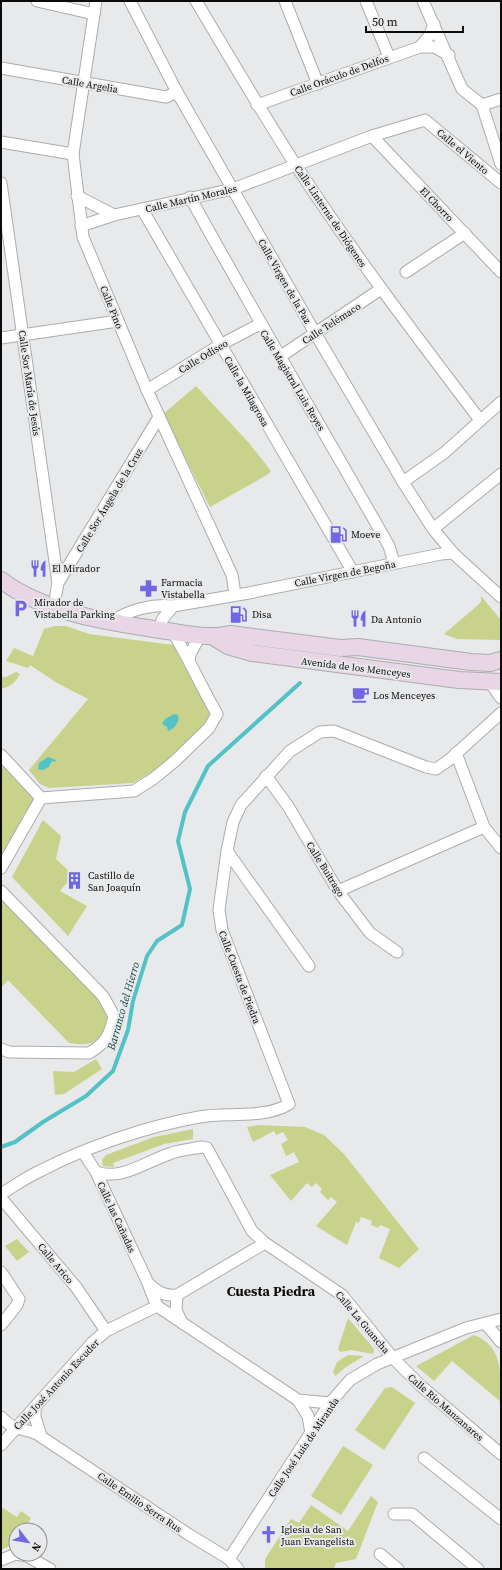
<svg xmlns="http://www.w3.org/2000/svg" width="502" height="1570" viewBox="0 0 502 1570" font-family="'Source Serif 4',serif">
<rect width="100%" height="100%" fill="#e8e9ea"/>
<g fill="#c9d28b">
<path d="M196,386L249,443L271,471L267,475L210,507L163,414Z"/>
<path d="M481,596L501,620V640L457,639L444,634L477,606L481,602Z"/>
<path d="M55,626H66L89,634L173,645L213,719L155,770L133,783L49,788L40,784L29,770L88,699L57,683L30,665L28,668L6,661L14,648L33,656L44,629Z"/>
<path d="M16,672L20,674C16,682 10,687 1,689V677H6Z"/>
<path d="M1,764L35,799L1,865Z"/>
<path d="M43,820L61,836L56,859L73,875L60,891L87,906L68,936L12,877Z"/>
<path d="M1,898L98,996C102,1001 108,1009 109,1015C110,1025 101,1039 91,1043C84,1045 76,1044 69,1043L8,980L1,988Z"/>
<path d="M96,1059L102,1069L64,1094L55,1095L53,1071L74,1072Z"/>
<path d="M258,1125L305,1127L324,1135L344,1154L419,1249L399,1268L379,1258L390,1229L380,1225L378,1228L371,1225L372,1221L361,1217L359,1223L356,1222L347,1245L316,1226L337,1202L331,1197L328,1200L320,1192L322,1189L316,1183L312,1187L307,1183L291,1201L270,1175L299,1162L294,1152L286,1156L281,1144L288,1140L283,1132L276,1135L274,1131L253,1142L247,1127Z"/>
<path d="M193,1129V1139L164,1144L113,1163L114,1167L103,1166L102,1160L106,1155L154,1137Z"/>
<path d="M17,1239L29,1252L17,1261L5,1246Z"/>
<path d="M348,1318L374,1349L373,1354L351,1350L340,1352L338,1349Z"/>
<path d="M474,1335C502,1346 501,1371 501,1402L452,1361L434,1381L416,1366Z"/>
<path d="M348,1355L364,1356L346,1367L335,1376L333,1372L337,1362Z"/>
<path d="M392,1387L415,1403L384,1450L355,1430L385,1388Z"/>
<path d="M343,1446L373,1465L341,1515L311,1496Z"/>
<path d="M371,1496L378,1502L356,1559L336,1563L334,1569H265V1559L291,1519L299,1523L311,1505L348,1531Z"/>
<path d="M1,1507L17,1517L21,1511L31,1518L23,1530H16C16,1543 12,1545 1,1550Z"/>
</g>
<g fill="#53c2c7">
<path d="M174,714L178,715C180,721 175,729 168,731L167,727L162,724L165,719Z"/>
<path d="M48,757L56,760L55,762L52,761L49,767L43,770L38,769L39,763Z"/>
</g>
<g fill="none" stroke-linecap="round" stroke-linejoin="round">
<path stroke="#53c2c7" stroke-width="4" d="M1,1147L15,1142L43,1122L86,1096L113,1071L128,1030L133,1001L147,956L157,941L182,925L190,889L178,841L185,812L208,766L300,683"/>
<defs>
<g id="minor">
<path d="M37,1L94,14"/>
<path d="M96,1L73,154L83,237L147,390L232,575L235,594"/>
<path d="M130,1L177,92L315,333L403,482L433,529L453,553L501,597"/>
<path d="M196,1C229,56 261,111 295,164C353,253 416,336 480,420"/>
<path d="M285,1L318,84"/>
<path d="M366,1L389,57"/>
<path d="M423,1L462,89L482,105L501,164"/>
<path d="M420,47L430,35L434,24"/>
<path d="M1,68L166,97L177,92"/>
<path d="M257,105L420,47H434L449,55"/>
<path d="M482,105L501,99"/>
<path d="M372,136L501,272"/>
<path d="M1,142L73,154"/>
<path d="M1,183L58,583"/>
<path d="M77,196L114,215"/>
<path d="M190,197C255,315 323,430 389,546L394,563"/>
<path d="M142,209L353,572"/>
<path d="M81,226L114,215L233,189L372,136L425,120L501,183"/>
<path d="M406,272L465,233"/>
<path d="M1,338L118,321"/>
<path d="M281,356L381,289"/>
<path d="M147,390L220,345L260,324"/>
<path d="M403,482L444,453L501,402"/>
<path d="M433,529L501,474"/>
<path d="M54,606L58,583L159,417"/>
<path d="M111,622C128,610 152,604 173,606L249,593L441,554L453,553"/>
<path d="M160,630L162,620L173,606"/>
<path d="M189,659L191,652L200,636"/>
<path d="M489,681L501,698"/>
<path d="M456,753L484,827L501,848"/>
<path d="M1,755L41,798L1,868"/>
<path d="M266,776L288,806L338,891L370,933L397,952"/>
<path d="M41,798L134,791L153,779L175,761L209,728L217,714C201,687 189,658 172,631"/>
<path d="M227,851L309,966"/>
<path d="M1,891L103,996L114,1016C110,1035 106,1043 89,1053L9,1052L1,1049"/>
<path d="M338,891L484,827"/>
<path d="M83,1152L96,1172L148,1283C158,1292 163,1296 177,1295L265,1243"/>
<path d="M96,1172C120,1181 146,1162 169,1154C179,1150 191,1149 202,1147L207,1148L252,1231L265,1243L342,1295L393,1358L421,1386L501,1454"/>
<path d="M1,1194C14,1186 27,1177 40,1171C86,1147 148,1126 199,1117C225,1112 266,1119 289,1104L222,930L219,910L227,851L233,822L241,805L290,751L320,732L334,731L426,767L436,769L449,760L501,713"/>
<path d="M1,1198L76,1287L106,1331"/>
<path d="M1,1272L19,1299L17,1305L1,1325"/>
<path d="M149,1286L157,1306L298,1400L330,1403"/>
<path d="M177,1295L176,1310L182,1323"/>
<path d="M486,1324L501,1342"/>
<path d="M298,1400L308,1416L311,1433"/>
<path d="M35,1407V1417L41,1436"/>
<path d="M1,1417C16,1432 20,1427 37,1434L188,1534L229,1559L238,1569"/>
<path d="M1,1445L92,1343L106,1331L157,1306"/>
<path d="M424,1458L501,1519"/>
<path d="M394,1514H412L478,1569"/>
<path d="M16,1554L27,1556L50,1569"/>
<path d="M380,1554L398,1569"/>
<path d="M229,1559L330,1403L350,1380L377,1364L466,1328L501,1319"/>
<path d="M1,1560L16,1554"/>
</g>
<g id="secondary">
<path d="M1,580C46,614 113,623 167,631C189,634 208,639 230,634L340,648L358,647L471,662L490,663L501,660"/>
<path d="M215,638L228,646L252,653L459,680L501,682"/>
</g>
</defs>
<use href="#minor" stroke="#abacad" stroke-width="13"/>
<use href="#secondary" stroke="#abacad" stroke-width="18"/>
<use href="#minor" stroke="#fff" stroke-width="11"/>
<use href="#secondary" stroke="#e8d5e6" stroke-width="16"/>
</g>
<defs>
<symbol id="fuel-bare" viewBox="-9 -9 18 18"><path d="M-5.5-6h7V0h2V4h1.3V-2.5L3-4.5l.8-.8L6-3V5H2.5V1h-1V6h-7ZM-4.2-4.7v3.2H.2V-4.7Z" fill="#7167e2" stroke="#e8e9ea" stroke-width="2.5" paint-order="stroke"/></symbol>
<symbol id="restaurant-bare" viewBox="-9 -9 18 18"><path d="M-5-6h1v4h1v-4h1v4h1v-4h1v5L-1.5 .5V6h-2V.5L-5-1ZM5-6V6H3V1.5H1.5Q1.5-4 5-6Z" fill="#7167e2" stroke="#e8e9ea" stroke-width="2.5" paint-order="stroke"/></symbol>
<symbol id="pharmacy-bare" viewBox="-9 -9 18 18"><path d="M-2-6h4v4h4v4h-4v4h-4v-4h-4v-4h4Z" fill="#7167e2" stroke="#e8e9ea" stroke-width="2.5" paint-order="stroke"/></symbol>
<symbol id="parking-bare" viewBox="-9 -9 18 18"><path d="M-3.5-5.5H1a3.5 3.5 0 0 1 0 7H-1V5.5H-3.5ZM-1-3.4V-.6H.8a1.4 1.4 0 0 0 0-2.8Z" fill="#7167e2" stroke="#e8e9ea" stroke-width="2.5" paint-order="stroke"/></symbol>
<symbol id="cafe-bare" viewBox="-9 -9 18 18"><path d="M-5.5-4.5H6V0H3Q3 3.5 0 3.5H-2.5Q-5.5 3.5-5.5 0ZM3-3.2v2h1.7v-2ZM-6 4.5H4V6H-6Z" fill="#7167e2" stroke="#e8e9ea" stroke-width="2.5" paint-order="stroke"/></symbol>
<symbol id="building-bare" viewBox="-9 -9 18 18"><path d="M-4-6H4V6H1V3H-1V6H-4ZM-2.5-4.3h1.7v1.8h-1.7ZM.8-4.3h1.7v1.8H.8ZM-2.5-1h1.7V.8h-1.7ZM.8-1h1.7V.8H.8Z" fill="#7167e2" stroke="#e8e9ea" stroke-width="2.5" paint-order="stroke"/></symbol>
<symbol id="church-bare" viewBox="-9 -9 18 18"><path d="M-1.2-6h2.4v3.5h3.3v2.4h-3.3V6h-2.4V-.1h-3.3v-2.4h3.3Z" fill="#7167e2" stroke="#e8e9ea" stroke-width="2.5" paint-order="stroke"/></symbol>
</defs>
<g fill-rule="evenodd">
<use href="#fuel-bare" x="326" y="522" width="25" height="25"/>
<use href="#restaurant-bare" x="26" y="556" width="25" height="25"/>
<use href="#pharmacy-bare" x="136" y="576" width="25" height="25"/>
<use href="#parking-bare" x="8" y="596" width="25" height="25"/>
<use href="#fuel-bare" x="226" y="602" width="25" height="25"/>
<use href="#restaurant-bare" x="346" y="606" width="25" height="25"/>
<use href="#cafe-bare" x="348" y="682" width="25" height="25"/>
<use href="#building-bare" x="62" y="868" width="25" height="25"/>
<use href="#church-bare" x="256" y="1522" width="25" height="25"/>
</g>
<g text-anchor="middle" stroke-width="4" stroke-linejoin="round" paint-order="stroke">
<g font-size="10" fill="#0b0b0c" stroke="#e8e9ea">
<text transform="translate(339 75) rotate(-20)" y="4">Calle Oráculo de Delfos</text>
<text transform="translate(90 84) rotate(10)" y="4">Calle Argelia</text>
<text transform="translate(463 151) rotate(40)" y="4">Calle el Viento</text>
<text transform="translate(191 198) rotate(-13)" y="4">Calle Martín Morales</text>
<text transform="translate(437 204) rotate(46)" y="4">El Chorro</text>
<text transform="translate(331 216) rotate(56)" y="4">Calle Linterna de Diógenes</text>
<text transform="translate(285 281) rotate(60)" y="4">Calle Virgen de la Paz</text>
<text transform="translate(112 307) rotate(68)" y="4">Calle Pino</text>
<text transform="translate(331 323) rotate(-33)" y="4">Calle Telémaco</text>
<text transform="translate(203 356) rotate(-31)" y="4">Calle Odiseo</text>
<text transform="translate(293 380) rotate(59)" y="4">Calle Magistral Luis Reyes</text>
<text transform="translate(30 383) rotate(82)" y="4">Calle Sor María de Jesús</text>
<text transform="translate(247 391) rotate(60)" y="4">Calle la Milagrosa</text>
<text transform="translate(109 500) rotate(-59)" y="4">Calle Sor Ángela de la Cruz</text>
<text transform="translate(345 573) rotate(-11)" y="4">Calle Virgen de Begoña</text>
<text transform="translate(356 667) rotate(7)" y="4">Avenida de los Menceyes</text>
<text transform="translate(326 869) rotate(58)" y="4">Calle Buitrago</text>
<text transform="translate(240 977) rotate(69)" y="4">Calle Cuesta de Piedra</text>
<text transform="translate(117 1217) rotate(65)" y="4">Calle las Cañadas</text>
<text transform="translate(56 1263) rotate(50)" y="4">Calle Arico</text>
<text transform="translate(363 1322) rotate(50)" y="4">Calle La Guancha</text>
<text transform="translate(56 1384) rotate(-47)" y="4">Calle José Antonio Escuder</text>
<text transform="translate(446 1407) rotate(41)" y="4">Calle Rio Manzanares</text>
<text transform="translate(303 1447) rotate(-56)" y="4">Calle José Luis de Miranda</text>
<text transform="translate(140 1502) rotate(34)" y="4">Calle Emilio Serra Rus</text>
</g>
<g font-size="10" fill="#0b0b0c" stroke="#e8e9ea" text-anchor="start">
<text x="351" y="538">Moeve</text>
<text x="52" y="572">El Mirador</text>
<text x="161" y="586">Farmacia<tspan x="161" dy="12">Vistabella</tspan></text>
<text x="34" y="606">Mirador de<tspan x="34" dy="12">Vistabella Parking</tspan></text>
<text x="252" y="618">Disa</text>
<text x="371" y="623">Da Antonio</text>
<text x="373" y="699">Los Menceyes</text>
<text x="88" y="879">Castillo de<tspan x="88" dy="12">San Joaquín</tspan></text>
<text x="281" y="1533">Iglesia de San<tspan x="281" dy="12">Juan Evangelista</tspan></text>
</g>
<g font-size="11" font-style="italic" fill="#124447" stroke="#e8e9ea">
<text transform="translate(123 1006) rotate(-74)" y="4">Barranco del Hierro</text>
</g>
<g font-size="14" font-weight="bold" fill="#0b0b0c" stroke="#e8e9ea">
<text x="271" y="1296">Cuesta Piedra</text>
</g>
</g>
<rect width="502" height="1570" fill="none" stroke="#0b0b0c" stroke-width="4"/>
<g transform="translate(28 1542) rotate(121)"><circle r="19" fill="#e8e9ea" stroke="#909091"/>
<path d="M0-3L7 15L0 10L-7 15Z" fill="#7167e2"/>
<text y="-6" font-size="11" font-weight="bold" text-anchor="middle" fill="#0b0b0c">N</text>
</g>
<path d="M366 26v6h97v-6" fill="none" stroke="#0b0b0c" stroke-width="2"/>
<text x="372" y="26" font-size="12" fill="#0b0b0c" stroke="#e8e9ea" stroke-width="3" paint-order="stroke">50 m</text>
</svg>
